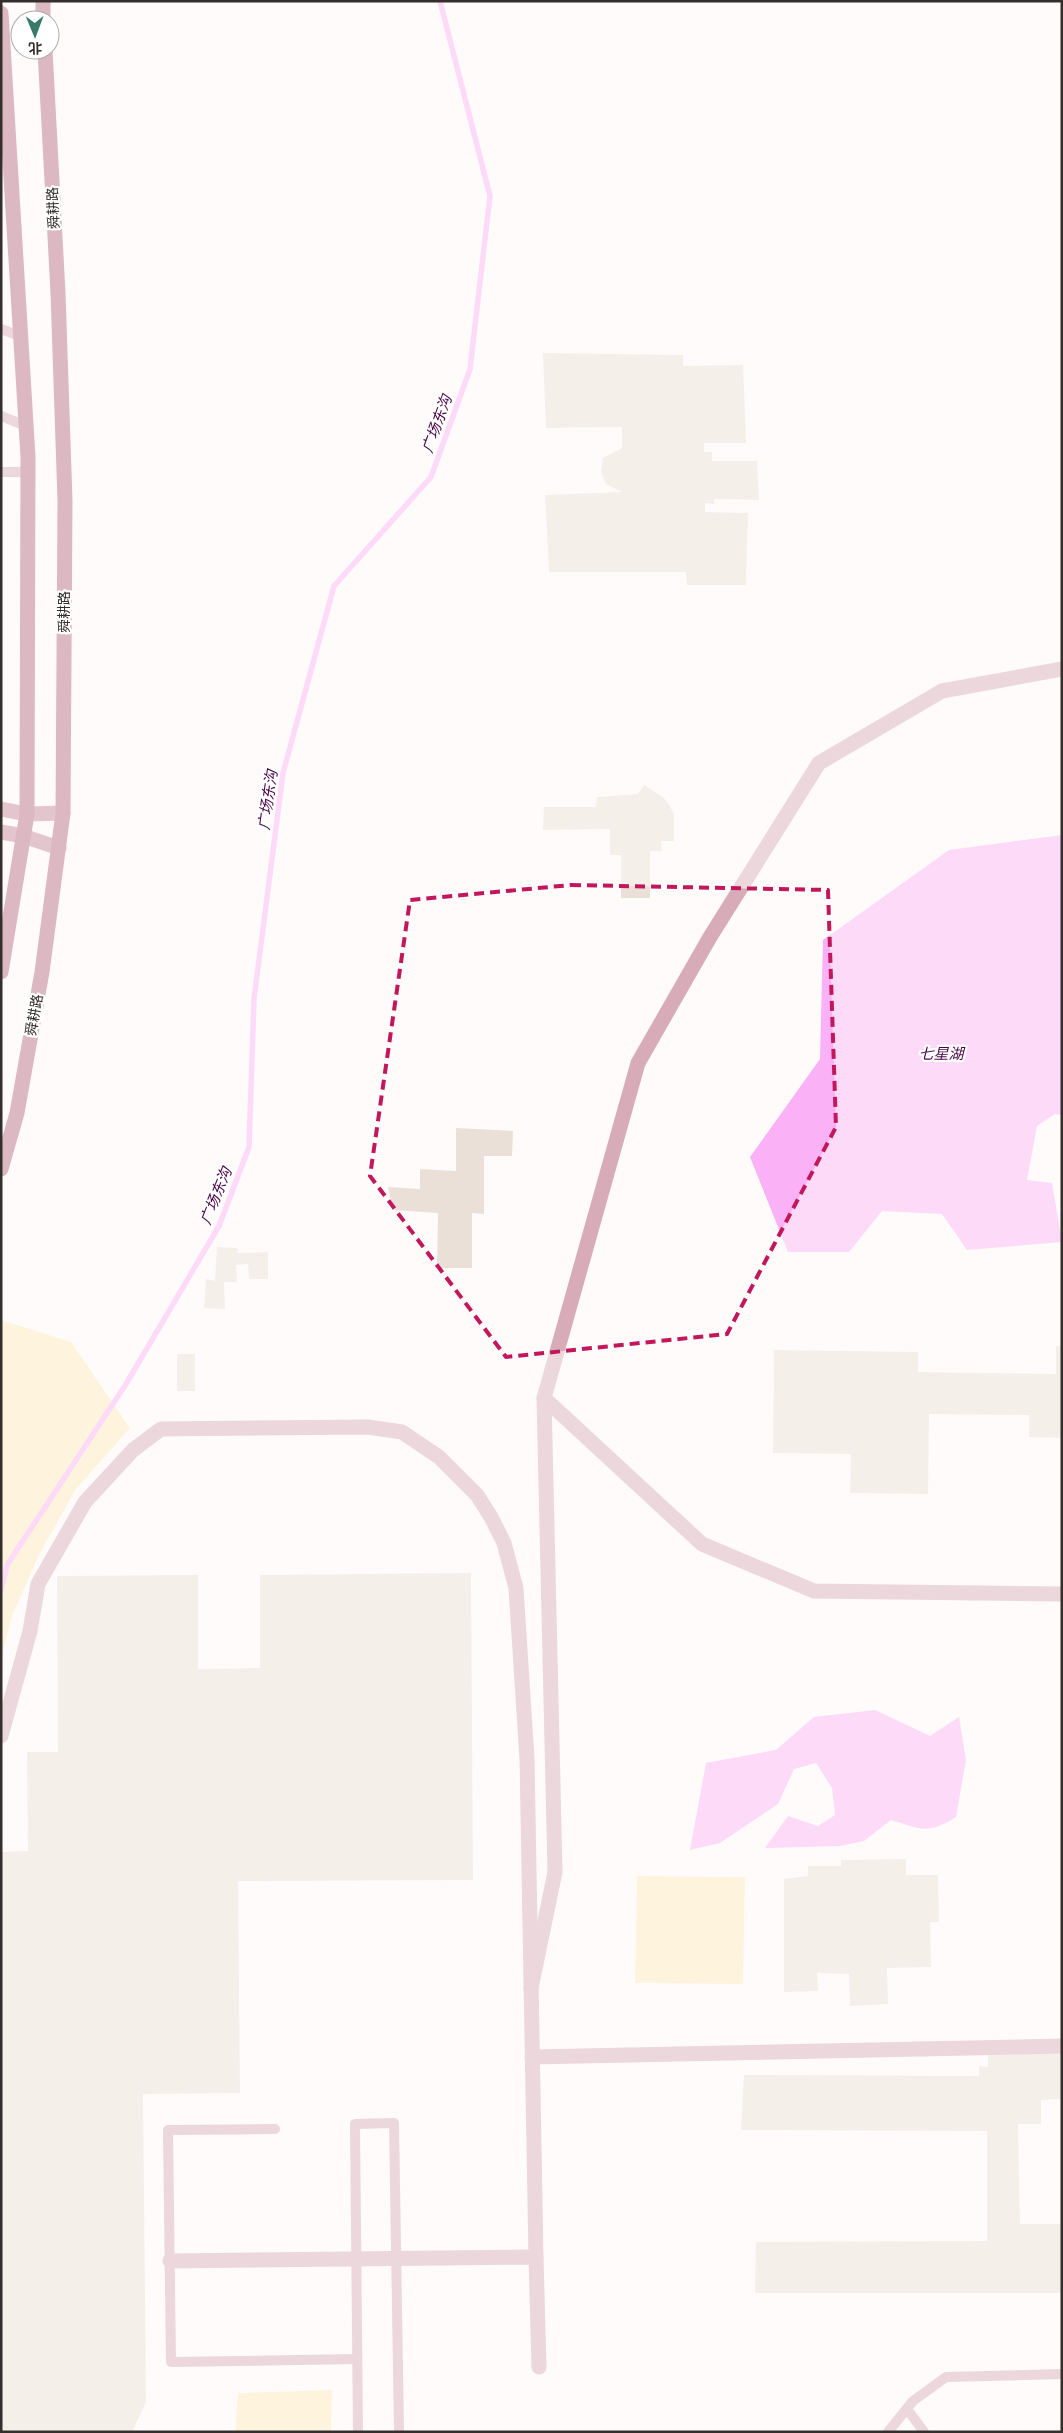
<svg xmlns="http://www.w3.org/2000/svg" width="1063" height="2433" viewBox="0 0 1063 2433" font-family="'Exo 2','Noto Sans SC',sans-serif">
<rect width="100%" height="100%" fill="#fefbfa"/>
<g fill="#ffecbc">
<path d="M1,1320L71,1342L130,1428L75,1490L38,1557L12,1616L1,1658Z"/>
<path d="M637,1876L745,1877L743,1984L635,1983Z"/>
<path d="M332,2390L331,2432H235L238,2393Z"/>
</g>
<g fill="#fbb1f6">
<path d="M1062,835V1115L1055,1114L1037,1126L1027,1180L1052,1183L1062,1242L967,1250L942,1214L882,1211L849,1252H788L750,1157L820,1059L823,940L949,850Z"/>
<path d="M875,1710L930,1736L959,1717L966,1760L956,1817C927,1835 921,1829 891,1820L864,1841L840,1846L765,1848L788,1816L818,1826L835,1815L832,1788L816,1763L794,1769L778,1804L720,1843L690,1850L706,1763L776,1750L814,1717Z"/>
</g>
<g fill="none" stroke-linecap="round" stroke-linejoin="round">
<path stroke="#fbb1f6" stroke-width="5.5" d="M1,1590L7,1565L126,1384L219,1226L249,1147L254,999L283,773L334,586L431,477L470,369L490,196L440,1"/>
</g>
<g fill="#ebe0d8">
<path d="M543,353L683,355V366L743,365L746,443H704V452H712V461H757L759,500L714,499V504L705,503V512L748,513L746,585H687L686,572H549L545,495L622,492L606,484L601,471L603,458L622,448V427L546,428Z"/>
<path d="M644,785L663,797L670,806L674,815V841H661L662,851H650V898H621V855H610V829L543,830L544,807H596L597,797L638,794Z"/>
<path d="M456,1128L513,1131L512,1156H484V1214L472,1213V1268H437L438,1213L393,1210L388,1187L420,1189V1169L456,1171Z"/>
<path d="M217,1247L238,1248L237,1253L268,1252V1279H249L248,1264L236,1265L237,1282H224L225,1309L204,1308L206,1279L215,1281Z"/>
<path d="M1056,1346H1062V1438L1029,1437V1415L929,1414L928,1494L850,1493L851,1454L773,1453L774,1350L918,1352V1372L1056,1374Z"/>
<rect x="177" y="1354" width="18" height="37"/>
<path d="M471,1573L473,1880L238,1881L240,2093L143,2094L146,2402L132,2432H1V1852L28,1851L27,1752H58L57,1576L198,1575V1669L260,1668V1575Z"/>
<path d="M906,1859V1875H938L939,1922H930L931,1967L887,1968L888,2004L850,2006L849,1974L817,1973L818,1991L784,1992V1879L808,1876V1866H841V1860Z"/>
<path d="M1062,2047V2099L1041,2100V2124H1018L1020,2224H1062V2293H755L756,2242L987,2241V2131L741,2130L744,2075L979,2076V2066L988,2067V2048Z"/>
</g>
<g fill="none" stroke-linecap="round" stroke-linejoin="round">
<g stroke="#d8abb8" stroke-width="10">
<path d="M1,329L20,336"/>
<path d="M1,416L26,426"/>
<path d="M1,472H28"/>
<path d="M275,2129L168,2130L171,2362L357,2359"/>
<path d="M907,2409L924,2432"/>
<path d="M358,2432L355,2124L394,2123L399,2432"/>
<path d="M888,2432L913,2401L946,2377L1062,2374"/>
</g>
<g stroke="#d8abb8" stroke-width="15">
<path d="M544,1398L702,1544L814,1591L1062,1594"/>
<path d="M1,1736L30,1631L38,1584L85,1502L133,1450L161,1429L368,1427L402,1432L439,1457L477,1495L491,1517L504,1543L516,1588L527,1759L536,2257"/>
<path d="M531,1988L555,1872L544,1398L638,1063L710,937L819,763L942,691L1062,669"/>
<path d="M532,2057L1062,2046"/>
<path d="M170,2261L536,2257L539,2367"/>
</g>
<g stroke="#c48398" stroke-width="15">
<path d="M1,809L27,814L63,813"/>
<path d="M1,832L23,836L59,848"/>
</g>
<g stroke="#b46680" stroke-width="15">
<path d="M43,1V20"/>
<path d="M1,13L28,457L27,814L1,972"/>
<path d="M1,1169L17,1113L42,972L63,813L65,501L58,293L45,50"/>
</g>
</g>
<path d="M0 0H1063V2433H0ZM571,885L828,890L836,1127L727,1334L506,1357L370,1176L410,900Z" fill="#fefbfa" fill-opacity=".55" fill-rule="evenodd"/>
<path fill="none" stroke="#c2185b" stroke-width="4" stroke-dasharray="10 6" stroke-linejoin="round" d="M571,885L828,890L836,1127L727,1334L506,1357L370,1176L410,900Z"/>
<g text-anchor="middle" stroke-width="4.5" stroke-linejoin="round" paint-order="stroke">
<g font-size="14" fill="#342e2d" stroke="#fff">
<text transform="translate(53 208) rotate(-93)" y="5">舜耕路</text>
<text transform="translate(64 612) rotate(-90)" y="5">舜耕路</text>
<text transform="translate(34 1015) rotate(-80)" y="5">舜耕路</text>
</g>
<g font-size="15" font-style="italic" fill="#470446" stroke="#fff">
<text transform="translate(437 424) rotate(-70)" y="5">广场东沟</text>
<text transform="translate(268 800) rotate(-82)" y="5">广场东沟</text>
<text x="941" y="1059">七星湖</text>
<text transform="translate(216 1196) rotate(-68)" y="5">广场东沟</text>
</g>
</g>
<rect width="1063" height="2433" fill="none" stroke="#342e2d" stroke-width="5"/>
<g transform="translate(35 35) rotate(179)"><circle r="24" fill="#ffffff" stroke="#aeabab"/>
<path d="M0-4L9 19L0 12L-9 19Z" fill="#377a6c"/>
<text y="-8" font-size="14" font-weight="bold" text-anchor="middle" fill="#342e2d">北</text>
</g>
</svg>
